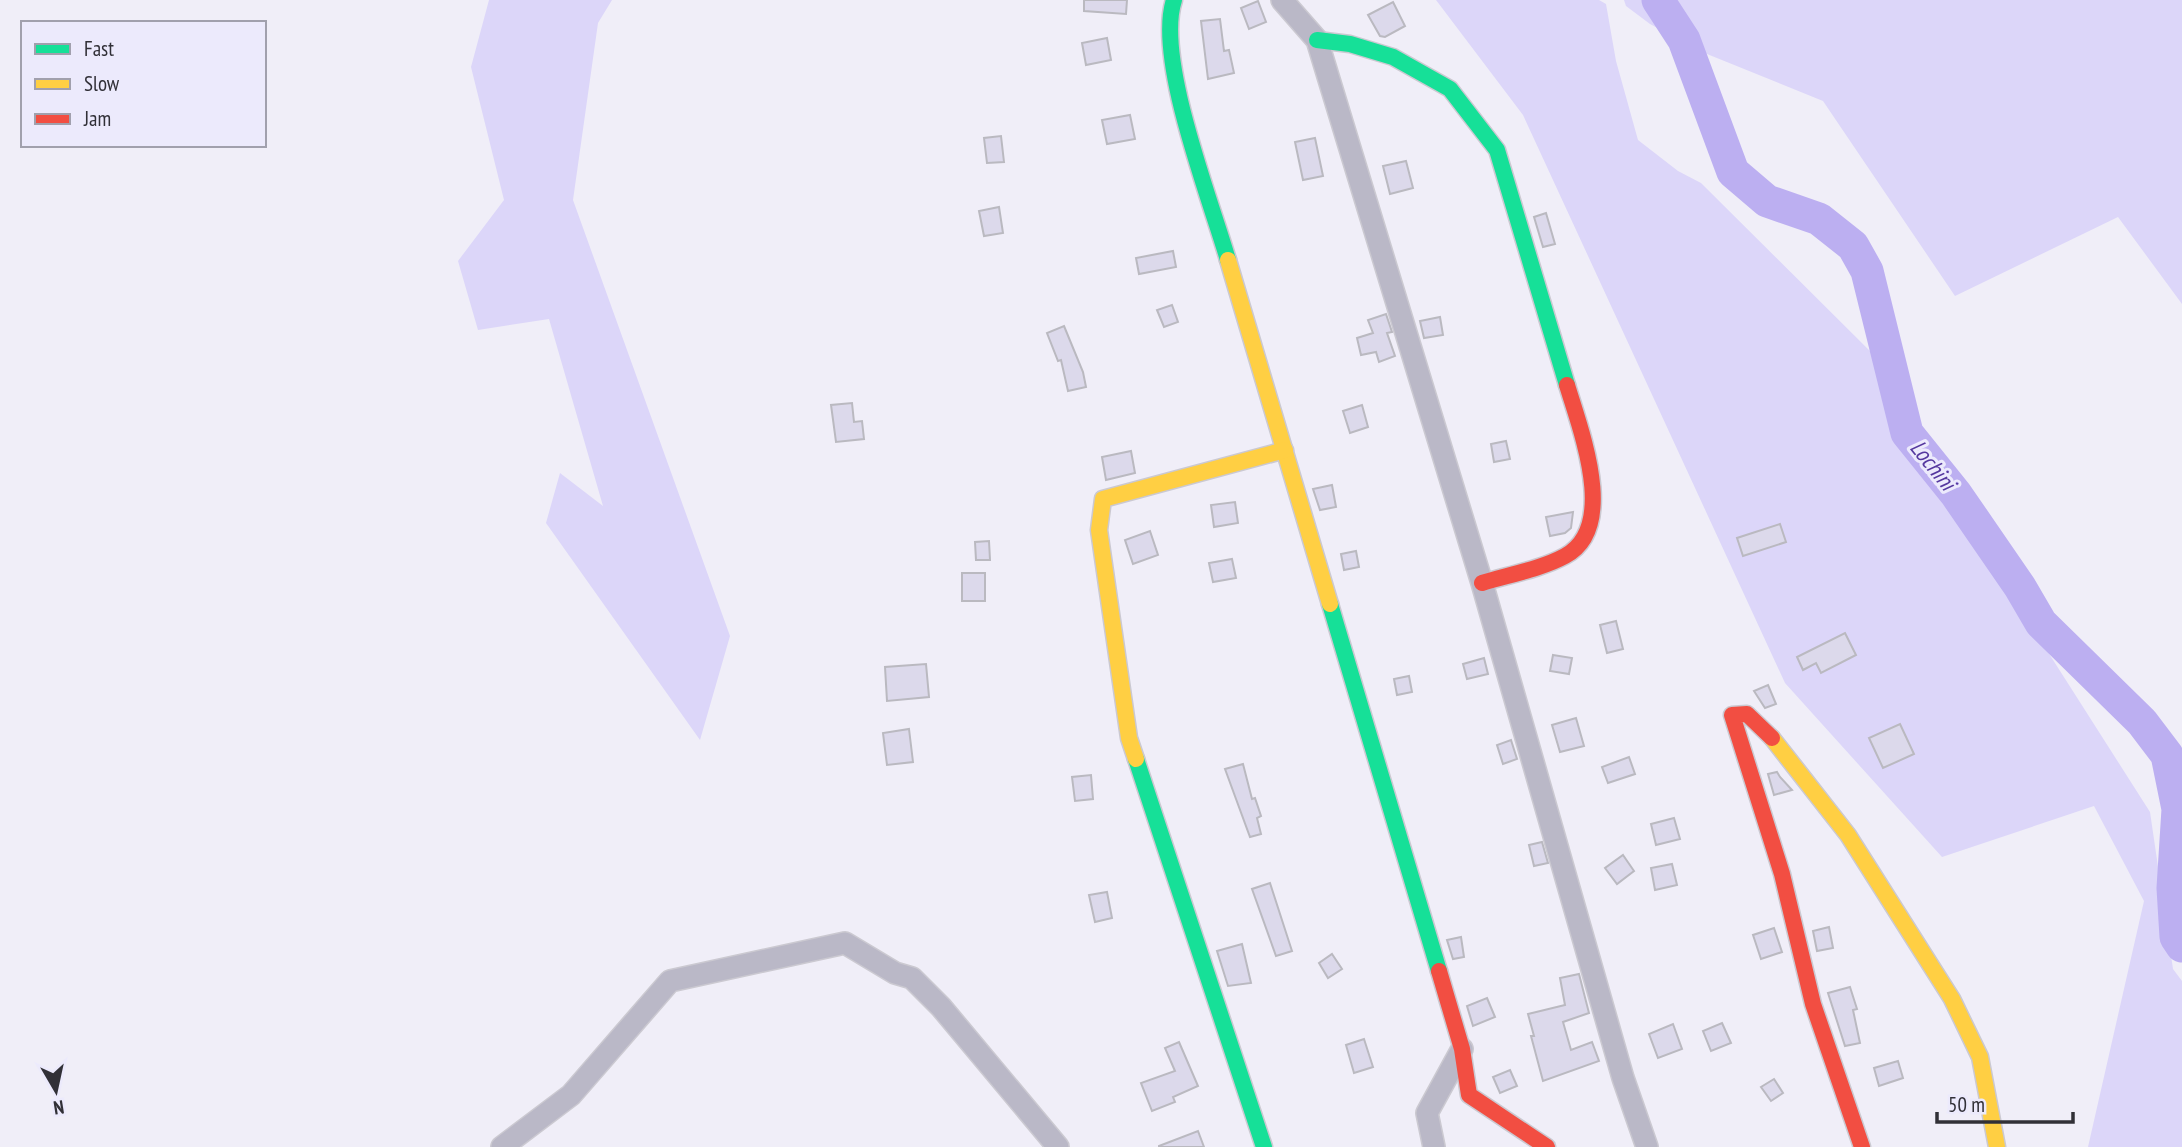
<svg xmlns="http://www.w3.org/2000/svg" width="2182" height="1147" viewBox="0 0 2182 1147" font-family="'PT Sans Narrow',sans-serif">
<rect width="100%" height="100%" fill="#f0eef8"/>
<g fill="#dcd6f9">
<path d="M489,0H612L598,23L573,200L730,636L700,740L546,523L560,473L603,506L549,319L478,330L458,261L504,200L471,67Z"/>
<path d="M1436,0H1599L1606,4L1616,61L1638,140L1678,171L1701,183L1880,361L1900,440L2032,627L2150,812L2173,969L2182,981V1147H2088L2144,901L2094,806L1942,857L1785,683L1523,115Z"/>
<path d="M1624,0H2182V304L2118,217L1955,296L1823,101L1707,54L1650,24L1626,6Z"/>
</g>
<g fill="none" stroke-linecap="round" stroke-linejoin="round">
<path stroke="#bcaff1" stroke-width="33" d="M1658,0L1684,40L1733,172L1767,201L1819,219L1853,246L1867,271L1907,433L1956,494L2020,587L2041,623L2142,722L2167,755L2178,809L2173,888L2176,937L2182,946"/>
</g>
<g fill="#dcd9eb" stroke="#bab9c0" stroke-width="2">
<path d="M1084,0H1127L1126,14L1084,11Z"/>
<path d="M1258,1L1266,22L1249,29L1241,8Z"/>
<path d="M1393,2L1405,26L1385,37L1380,36L1368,15Z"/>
<path d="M1220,19L1224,51L1229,50L1234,73L1208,79L1201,21Z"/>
<path d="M1107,38L1111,60L1086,65L1082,43Z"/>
<path d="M1130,115L1135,139L1107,144L1102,120Z"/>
<path d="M1001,136L1004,162L987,163L984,138Z"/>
<path d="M1315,138L1323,176L1303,180L1295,142Z"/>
<path d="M1406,161L1413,188L1390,194L1383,166Z"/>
<path d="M999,207L1003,233L984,236L979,211Z"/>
<path d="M1546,213L1555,244L1543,247L1534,217Z"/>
<path d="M1173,251L1176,267L1139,274L1136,258Z"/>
<path d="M1172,305L1178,322L1164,327L1157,310Z"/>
<path d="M1386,314L1392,332L1387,333L1395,356L1379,362L1376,352L1361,355L1357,338L1373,333L1368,320Z"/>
<path d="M1440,317L1443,335L1424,338L1420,321Z"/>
<path d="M1064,326L1083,372L1086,387L1068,391L1061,360L1058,361L1047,333Z"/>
<path d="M852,403L854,422L862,421L864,439L836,442L831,405Z"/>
<path d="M1362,405L1368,427L1350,433L1343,411Z"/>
<path d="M1506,441L1510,459L1494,462L1491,444Z"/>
<path d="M1131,451L1135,473L1106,480L1102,457Z"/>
<path d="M1332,485L1336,507L1320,510L1313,489Z"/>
<path d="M1235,502L1238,523L1214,527L1211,505Z"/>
<path d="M1573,512L1571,528L1565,533L1550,536L1546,517Z"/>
<path d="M1780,524L1786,542L1743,556L1737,538Z"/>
<path d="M1150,531L1158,555L1133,564L1125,540Z"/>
<path d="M989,541L990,560H976L975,542Z"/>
<path d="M1356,551L1359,567L1344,570L1341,554Z"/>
<path d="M1232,559L1236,578L1213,582L1209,563Z"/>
<rect x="962" y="573" width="23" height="28"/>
<path d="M1616,621L1623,649L1607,653L1600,625Z"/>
<path d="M1845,633L1856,655L1821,673L1816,663L1803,670L1797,657Z"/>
<path d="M1553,655L1572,658L1569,674L1550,671Z"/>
<path d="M1484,658L1488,674L1467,679L1463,664Z"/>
<path d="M926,664L929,697L887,701L885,667Z"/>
<path d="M1409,676L1412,692L1397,695L1394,679Z"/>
<path d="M1768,685L1776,704L1765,708L1754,691Z"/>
<path d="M1576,718L1584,746L1560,752L1552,725Z"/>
<path d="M1900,724L1914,754L1883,768L1869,738Z"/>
<path d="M909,729L913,762L887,765L883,733Z"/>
<path d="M1511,740L1517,759L1503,764L1497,745Z"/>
<path d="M1629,757L1635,774L1608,783L1602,767Z"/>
<path d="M1243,764L1252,799L1255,798L1261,816L1257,818L1261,834L1250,837L1225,769Z"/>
<path d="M1777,772L1780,777L1792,790L1774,795L1768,774Z"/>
<path d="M1091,775L1093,799L1075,801L1072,777Z"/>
<path d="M1674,818L1680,839L1656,845L1651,824Z"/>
<path d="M1542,842L1548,863L1534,866L1529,845Z"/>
<path d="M1623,855L1634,871L1617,884L1605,868Z"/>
<path d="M1672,864L1677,885L1655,890L1651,868Z"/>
<path d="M1270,883L1292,951L1276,956L1252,889Z"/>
<path d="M1107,892L1112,918L1095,922L1089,895Z"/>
<path d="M1829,927L1833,948L1817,951L1813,931Z"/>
<path d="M1774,928L1782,952L1761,959L1753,935Z"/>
<path d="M1461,937L1464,957L1453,959L1447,940Z"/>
<path d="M1242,944L1251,983L1228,986L1217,951Z"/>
<path d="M1332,954L1342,969L1328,978L1319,963Z"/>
<path d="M1579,974L1589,1013L1563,1022L1571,1050L1592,1042L1599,1061L1543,1081L1531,1036H1534L1528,1014L1565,1005L1560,978Z"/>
<path d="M1850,987L1857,1009L1853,1010L1860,1043L1845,1046L1828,993Z"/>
<path d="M1487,998L1495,1017L1473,1026L1467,1006Z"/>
<path d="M1722,1023L1731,1043L1711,1051L1703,1031Z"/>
<path d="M1673,1024L1682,1049L1658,1058L1649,1034Z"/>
<path d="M1364,1039L1373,1067L1354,1073L1346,1045Z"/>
<path d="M1179,1042L1198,1086L1173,1097L1175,1102L1152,1111L1141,1083L1175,1071L1165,1048Z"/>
<path d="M1898,1061L1903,1078L1879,1086L1874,1068Z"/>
<path d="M1510,1070L1517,1086L1500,1093L1493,1077Z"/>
<path d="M1774,1079L1783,1093L1771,1101L1761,1087Z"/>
<path d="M1198,1131L1204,1147H1159V1146Z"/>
</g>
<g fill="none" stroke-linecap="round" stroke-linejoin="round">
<defs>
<g id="street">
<path d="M1282,0L1317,40L1482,583L1623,1078L1647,1147"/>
<path d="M502,1147L571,1095L670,981L845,943L895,973L912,978L941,1007L1058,1147"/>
<path d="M1434,1147L1427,1113L1462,1049"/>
</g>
<g id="fast">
<path d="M1174,0C1155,58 1210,198 1228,260"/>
<path d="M1317,40L1350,44L1393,57L1450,89L1497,150L1567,385"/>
<path d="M1330,604L1439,971"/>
<path d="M1136,759L1264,1147"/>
</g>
<g id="slow">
<path d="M1228,260L1330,604"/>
<path d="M1772,738L1848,835L1952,999L1980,1057L1997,1147"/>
<path d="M1136,759L1129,738L1099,530L1103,499L1285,450"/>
</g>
<g id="jam">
<path d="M1482,583C1508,575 1541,569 1565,556C1619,527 1580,429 1567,385"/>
<path d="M1772,738L1747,714L1732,715L1782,874L1813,1004L1862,1147"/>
<path d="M1439,971L1462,1049L1469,1095L1547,1147"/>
</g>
</defs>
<use href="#street" stroke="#cbc9d1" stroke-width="24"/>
<use href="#fast" stroke="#cbc9d1" stroke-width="19"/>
<use href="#slow" stroke="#cbc9d1" stroke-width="19"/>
<use href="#jam" stroke="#cbc9d1" stroke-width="19"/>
<use href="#street" stroke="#bab8c7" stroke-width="21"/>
<use href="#fast" stroke="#16e098" stroke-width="16"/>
<use href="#slow" stroke="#ffcf43" stroke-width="16"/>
<use href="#jam" stroke="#f24e42" stroke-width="16"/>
</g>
<g text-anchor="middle" stroke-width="6" stroke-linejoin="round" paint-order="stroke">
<g font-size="23" font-style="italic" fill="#55389f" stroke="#eceafc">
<text transform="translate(1933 465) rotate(51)" y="8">Lochini</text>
</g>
</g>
<rect x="21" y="21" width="245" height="126" fill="#eceafc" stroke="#a1a0ad" stroke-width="2"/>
<rect x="35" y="44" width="35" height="10" fill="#16e098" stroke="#a1a0ad" stroke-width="2"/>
<text x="84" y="56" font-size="21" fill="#313037">Fast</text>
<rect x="35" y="79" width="35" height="10" fill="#ffcf43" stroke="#a1a0ad" stroke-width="2"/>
<text x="84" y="91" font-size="21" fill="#313037">Slow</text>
<rect x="35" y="114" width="35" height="10" fill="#f24e42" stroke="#a1a0ad" stroke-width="2"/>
<text x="84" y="126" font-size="21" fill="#313037">Jam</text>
<g transform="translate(56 1091) rotate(171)" stroke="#eceafc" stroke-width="5" paint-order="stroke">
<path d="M0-5L12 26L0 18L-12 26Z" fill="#313037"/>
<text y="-10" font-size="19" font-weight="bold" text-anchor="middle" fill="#313037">N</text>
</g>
<path d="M1937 1112v10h136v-10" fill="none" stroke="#313037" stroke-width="3.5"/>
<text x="1948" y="1112" font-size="21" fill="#313037" stroke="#eceafc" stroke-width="5" paint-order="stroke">50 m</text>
</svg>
